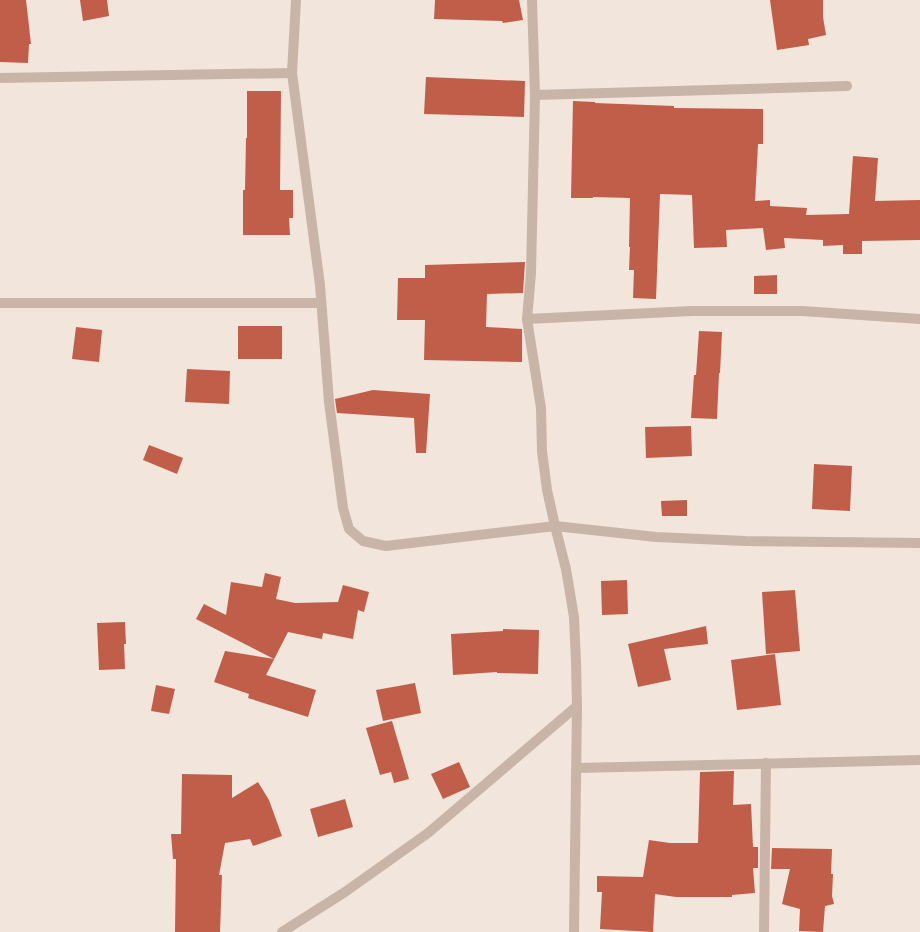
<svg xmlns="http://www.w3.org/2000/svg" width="920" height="932" viewBox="0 0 920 932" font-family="'Exo 2',sans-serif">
<rect width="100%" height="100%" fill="#f1e5dc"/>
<g fill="#c05e4a">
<path d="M0,0H26L31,44H29L28,63L0,62Z"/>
<path d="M80,0H107L109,16L83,21Z"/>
<path d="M435,0H519L523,20L503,23L502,21L434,19Z"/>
<path d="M770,0H823V17L826,35L808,39L809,45L777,50Z"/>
<path d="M426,77L525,81L524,117L424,114Z"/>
<path d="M247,91H281L280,190H293V218H289L290,235H243V190H245L246,138H247Z"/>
<path d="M573,101L595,102V103L674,106V108L763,109V144H758L755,201L770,200V206L807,208L806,215L849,214L853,156L878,158L875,201L920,200V240L862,241V254H843V245L823,246V240L784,238L785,248L766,250L763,228L726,230L727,247L694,248L692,195L660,194L656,299L633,298L634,270H629L630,247H629L630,198L593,197V198H571Z"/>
<path d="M525,262L523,293L487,294L486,327L522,329V362L424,360L425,320H397L398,278H425V265Z"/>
<path d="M777,275V294H754V276Z"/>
<rect x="238" y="326" width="44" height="33"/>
<path d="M76,327L102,330L99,362L72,359Z"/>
<path d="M699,331L722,332L720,373H719L717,419L691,418L694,375H696Z"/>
<path d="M187,369L230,371L229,404L185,402Z"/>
<path d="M373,390L430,394L426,453H416L414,418L337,413L335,399Z"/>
<path d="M691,426L692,456L646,458L645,427Z"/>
<path d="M149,445L183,458L177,474L143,460Z"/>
<path d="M814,464L852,466L850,511L812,509Z"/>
<path d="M687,500V516H662L661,501Z"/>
<path d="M265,573L281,577L276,599L295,603L338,602L343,585L369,592L364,612L358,610L353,639L323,633L322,639L288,632L266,675L316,690L308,717L248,698L249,694L214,682L225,651L274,659L196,619L204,604L226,615L231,582L262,587Z"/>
<path d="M627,580L628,614L602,615L601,581Z"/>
<path d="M795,590L800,651L766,654L762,592Z"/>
<path d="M125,622L126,644H124L125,669L99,670L97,623Z"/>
<path d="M706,626L708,644L664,649L671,680L638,687L628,644Z"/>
<path d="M503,629L539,630L538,674L497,673V672L453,675L451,634L503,631Z"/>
<path d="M775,654L781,705L737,710L731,660Z"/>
<path d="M415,683L421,713L383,721L376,690Z"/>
<path d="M156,685L175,689L169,714L151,711Z"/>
<path d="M392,721L409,779L394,783L391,772L380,775L366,728Z"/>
<path d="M459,762L470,787L443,799L431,774Z"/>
<path d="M734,771L733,805L751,804L753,847H758V868H753L755,893L732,895V897H676L655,894L653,932L600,929L602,892H597V876L643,877L649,840L670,843H698L700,772Z"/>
<path d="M182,774L232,775V798L258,782L269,800L282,836L253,846L250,839L225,843L219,875H222L220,932H175L176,859H173L171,834H181Z"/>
<path d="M345,799L353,827L318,837L310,809Z"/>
<path d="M772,848L832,849L831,874H833L832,896L834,904L825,906L823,932L799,931L800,909L782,904L790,869H771Z"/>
</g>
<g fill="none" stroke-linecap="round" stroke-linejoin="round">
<g stroke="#c8b5a8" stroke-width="10">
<path d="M296,0L292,73L320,285L329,402L343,508L349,529L363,541L386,546L555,526L656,537L745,541L920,543"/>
<path d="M532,0L535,95L531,273L527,319L541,408L542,451L547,490L555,526L566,569L574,617L576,662L577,706L574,932"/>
<path d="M0,78L292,73"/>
<path d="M535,95L847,86"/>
<path d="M0,303H321"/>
<path d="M527,319L692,311H802L920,319"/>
<path d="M577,768L920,760"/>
<path d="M282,932L345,892L428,833L577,706"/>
<path d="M764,932L766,763"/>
</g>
</g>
</svg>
